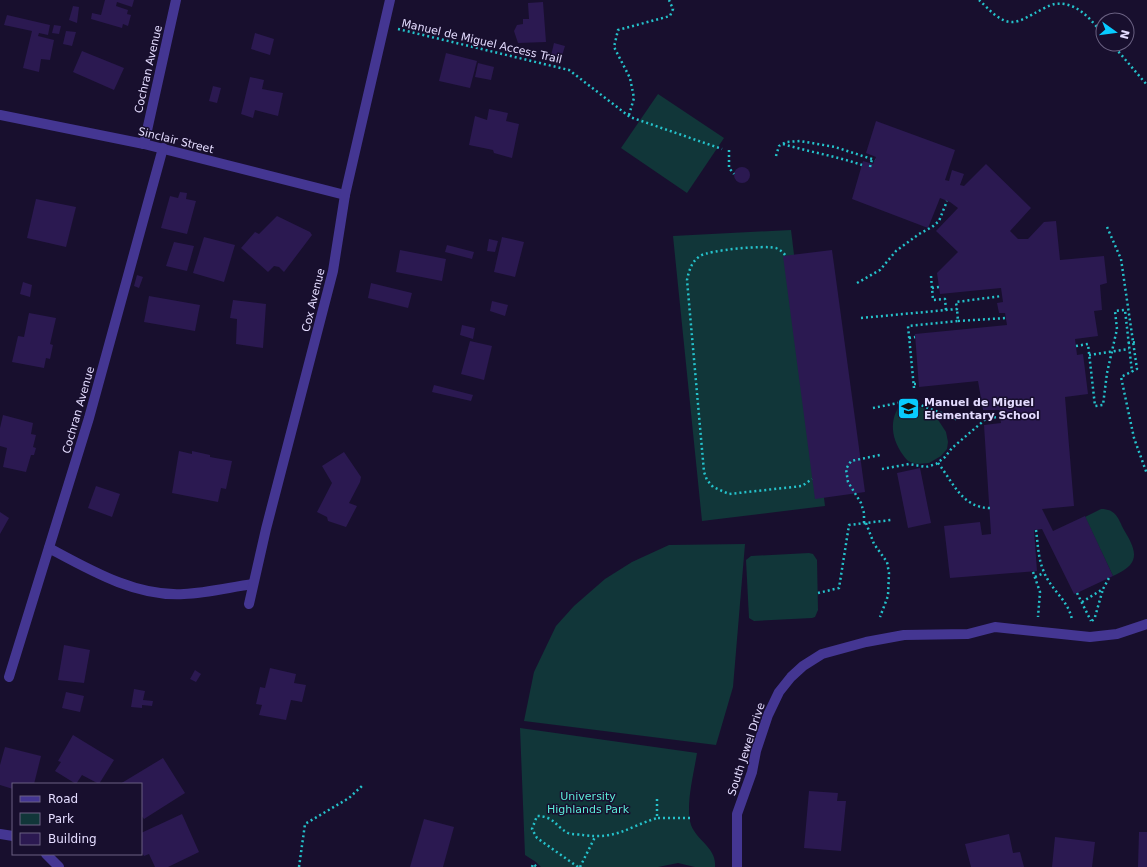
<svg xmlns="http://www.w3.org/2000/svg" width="1147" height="867" viewBox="0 0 1147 867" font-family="'DejaVu Sans',sans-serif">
<rect width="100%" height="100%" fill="#180f2e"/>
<g fill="#113639">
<path d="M658,94L724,138L687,193L621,148Z"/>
<path d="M791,230L825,506L702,521L673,236Z"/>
<path d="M910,403L933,412L946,432L948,442L947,449L941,456L929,463L916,464L908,461C893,445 887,423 900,405Z"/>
<path d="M1101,509C1116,509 1118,518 1124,530C1138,553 1140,564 1113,576L1085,517Z"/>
<path d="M745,544L733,687L716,745L524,721L534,672L556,626L574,606L605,579L632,562L669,545Z"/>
<path d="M809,553L813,554L817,560L818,610L815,617L812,618L754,621L749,618L746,560L751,556Z"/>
<path d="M520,728L697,753C694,773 685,806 691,825C697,841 717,848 715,867H695L678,863L658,867H541L536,862L525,855Z"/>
</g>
<g fill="#2b1951">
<path d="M105,0H134L132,7L117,2L116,6L128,10L127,14L131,15L128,26L123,24L122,28L91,19L92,13L101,15Z"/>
<path d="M543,2L546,42L518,43L514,31L517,25L523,24V19H529L528,3Z"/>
<path d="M73,6L79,7L77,23L69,20Z"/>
<path d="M7,15L50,25L48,35L39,33L38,36L54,40L50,60L41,59L39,72L23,68L32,31L4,25Z"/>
<path d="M54,25L61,26L59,34L52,33Z"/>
<path d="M66,31L76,32L72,46L63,44Z"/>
<path d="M255,33L274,39L270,55L251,49Z"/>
<path d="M554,43L565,46L560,62L550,60Z"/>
<path d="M82,51L124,68L114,90L73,72Z"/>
<path d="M446,53L477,61L470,88L439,81Z"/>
<path d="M478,63L494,67L491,80L475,77Z"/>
<path d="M250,77L264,80L262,89L283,93L278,116L255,110L253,118L241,114Z"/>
<path d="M213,86L221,88L217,103L209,101Z"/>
<path d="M489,109L508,113L506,121L519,124L512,158L494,153L493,150L469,145L475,116L487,120Z"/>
<path d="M876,121L955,150L945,180L949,181L952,170L964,174L960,185L964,186L986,164L1031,208L1010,231L1018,239H1028L1044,222L1056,221L1060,260L1104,256L1107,283L1100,285L1102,310L1094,311L1098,336L1075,339L1077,355L1083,354L1088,394L1065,397L1074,506L1042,509L1053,531L1085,516L1113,576L1077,593L1074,594L1042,529L1034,530L1037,571L950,578L944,526L980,522L982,535L991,534L984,425L1001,423L999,410H983L978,381L919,387L915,334L1007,325L1005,313H999L997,303L1003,302L1001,288L940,294L937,273L958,252L936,231L958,208L950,202L940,198L928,228L852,199L863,161L873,164L876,157L866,153Z"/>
<circle cx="742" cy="175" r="8"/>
<path d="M180,192L187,193L186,199L196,201L187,234L161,228L170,196L178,198Z"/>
<path d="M36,199L76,207L66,247L27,238Z"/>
<path d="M277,216L310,232L312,235L284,272L279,267L274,266L268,272L241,248L255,232L259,234Z"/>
<path d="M204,237L235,245L224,282L193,273Z"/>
<path d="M502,237L524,242L515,277L494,272Z"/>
<path d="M489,239L498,241L495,252L487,251Z"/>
<path d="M174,242L194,246L187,271L166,266Z"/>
<path d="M447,245L474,252L472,259L445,252Z"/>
<path d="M400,250L446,259L442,281L396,272Z"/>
<path d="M832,250L865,492L815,499L783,256Z"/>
<path d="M137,275L143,277L139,288L134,286Z"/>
<path d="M23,282L32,285L30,297L20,294Z"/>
<path d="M371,283L412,293L408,308L368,298Z"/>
<path d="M149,296L200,305L195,331L144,322Z"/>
<path d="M233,300L266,304L263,348L236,344L237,319L230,318Z"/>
<path d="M492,301L508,305L505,316L490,311Z"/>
<path d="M29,313L56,318L50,344L53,345L50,359L46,358L44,368L12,362L18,336L24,337Z"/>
<path d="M462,325L475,328L473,339L460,335Z"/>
<path d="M470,341L492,346L484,380L461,374Z"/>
<path d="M434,385L473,395L471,401L432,392Z"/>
<path d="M3,415L33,423L31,434L36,435L33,447L36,448L34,455H31L26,472L3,467L7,448L0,446V428Z"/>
<path d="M179,451L192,454V451L210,455V457L232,461L226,489L221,488L218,502L172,493Z"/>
<path d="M344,452L361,477L360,482L349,503L357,506L346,527L328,521L327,517L317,512L332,483L322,466Z"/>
<path d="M920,468L931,523L908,528L897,473Z"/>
<path d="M96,486L120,494L112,517L88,508Z"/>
<path d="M0,512L9,518L0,534Z"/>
<path d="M64,645L90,650L84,683L58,680Z"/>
<path d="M270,668L296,674L294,683L306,685L302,702L291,700L286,720L259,715L262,705L256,704L260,687L265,688Z"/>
<path d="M195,670L201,674L196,682L190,679Z"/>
<path d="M134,689L145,691L143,700L153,701L152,706L142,705V708L131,707Z"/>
<path d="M66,692L84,696L80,712L62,708Z"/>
<path d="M73,735L114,760L99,784L82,775L76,784L55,771L61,762L58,761Z"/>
<path d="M5,747L41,756L34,784H13V789L0,785V765Z"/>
<path d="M163,758L185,793L144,819L141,815V784H120Z"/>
<path d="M809,791L838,793L837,801H846L841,851L804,848Z"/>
<path d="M182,814L199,852L168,867H155L149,854L144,856L141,851V833Z"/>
<path d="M424,819L454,827L443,867H410Z"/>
<path d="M1139,832H1147V867H1138Z"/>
<path d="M1009,834L1013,853L1020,852L1024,867H971L965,844Z"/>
<path d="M1055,837L1095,842L1092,867H1052Z"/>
</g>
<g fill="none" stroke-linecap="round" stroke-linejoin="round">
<g stroke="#25c2cb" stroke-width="2.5" stroke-dasharray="2 3" stroke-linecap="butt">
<path d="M979,0C988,8 999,22 1012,22C1020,22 1029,16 1035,13C1041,10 1049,5 1055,4C1077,1 1091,20 1103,34"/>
<path d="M398,29L569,70L630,117L722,149"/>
<path d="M1112,44L1147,85"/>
<path d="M629,115L634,98L630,78L614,47L618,30L670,16L673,9L669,0"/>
<path d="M783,144C809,152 836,156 862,165"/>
<path d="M729,150V168L734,174"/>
<path d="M776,156L779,146L786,142L800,141L835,147L875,160"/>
<path d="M870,167L872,159"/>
<path d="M1107,227L1121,259L1137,369L1121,377L1134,438L1147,474"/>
<path d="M785,255C783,252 780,250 776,248C764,245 709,250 700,256C691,262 689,271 687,280L704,472L707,480L713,487L729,494L802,486L812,479"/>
<path d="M931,276L933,300L945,299L946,310"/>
<path d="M857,283L880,270L896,251L919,234L932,227L939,221L947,201"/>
<path d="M932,288L939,287"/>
<path d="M861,318L957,309L956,302L1002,296"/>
<path d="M958,321L1006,318"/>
<path d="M909,338L915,337"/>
<path d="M1128,343L1136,342"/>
<path d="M1076,346L1088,344L1095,406L1103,405L1107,373L1117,329L1115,311L1125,310L1132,372"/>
<path d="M1089,355L1129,349"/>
<path d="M914,384H919"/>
<path d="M914,388L908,326L958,321L957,309"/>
<path d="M873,408L908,401L918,404L956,419L1000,417"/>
<path d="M938,463C953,482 962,508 990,508"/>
<path d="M882,469L909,464L926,467L936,464L945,457L952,448L987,418"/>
<path d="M864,523V513L861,503L848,482L846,469L851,461L880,455"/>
<path d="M866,523L874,544L887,562L889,573L888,596L880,617"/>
<path d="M1036,530C1038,544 1038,559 1044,572C1051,590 1069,601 1072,620"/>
<path d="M1033,572L1040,592L1038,617"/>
<path d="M1035,577L1044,573"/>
<path d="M818,593L839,588L849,525L891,520"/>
<path d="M1077,593L1091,621"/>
<path d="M1082,602L1103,589L1109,578"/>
<path d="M1092,621L1095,617L1103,589"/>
<path d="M657,799V818H691"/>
<path d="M299,867L305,824L349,798L362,786"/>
<path d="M532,867L533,864L537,867"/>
<path d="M578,867L537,838L532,829L537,816C554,816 555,826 568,833C572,835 579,834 583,835C616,840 628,827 657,818"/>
<path d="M580,867L595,837"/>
</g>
<g stroke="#443692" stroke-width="10">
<path d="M0,115L144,144L345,195"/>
<path d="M144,144L176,0"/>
<path d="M49,548C90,570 136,597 184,594C207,593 231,587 253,584"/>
<path d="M249,604L266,529L333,271L345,195L390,0"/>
<path d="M9,677L89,418L163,148"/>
<path d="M0,834L13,836"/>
<path d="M46,854L59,867"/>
<path d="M737,867V814L752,772L756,751L768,715L779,692L791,677L803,666L822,654L866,642L904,635L968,634L995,627L1090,637L1117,634L1147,624"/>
</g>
</g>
<defs>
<symbol id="school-square" viewBox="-11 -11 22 22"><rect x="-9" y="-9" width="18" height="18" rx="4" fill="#08cbff" stroke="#180f2e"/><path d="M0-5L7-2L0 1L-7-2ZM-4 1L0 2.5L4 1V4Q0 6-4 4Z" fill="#111"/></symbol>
</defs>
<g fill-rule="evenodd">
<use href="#school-square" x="896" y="396" width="25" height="25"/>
</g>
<g text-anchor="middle" stroke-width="3" stroke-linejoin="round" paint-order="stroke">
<g font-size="11" fill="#e4dcff" stroke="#180f2e">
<text transform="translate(482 41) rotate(13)" y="4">Manuel de Miguel Access Trail</text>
<text transform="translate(148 69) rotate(-77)" y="4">Cochran Avenue</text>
<text transform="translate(176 140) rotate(14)" y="4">Sinclair Street</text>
<text transform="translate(313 300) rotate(-76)" y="4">Cox Avenue</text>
<text transform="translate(78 410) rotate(-74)" y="4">Cochran Avenue</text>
<text transform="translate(746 749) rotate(-72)" y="4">South Jewel Drive</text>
</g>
<g font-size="11" font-weight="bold" fill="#e4dcff" stroke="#180f2e" text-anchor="start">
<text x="924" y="406">Manuel de Miguel<tspan x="924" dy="13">Elementary School</tspan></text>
</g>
<g font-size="11" fill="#5cecd8" stroke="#180f2e">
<text x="588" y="800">University<tspan x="588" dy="13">Highlands Park</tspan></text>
</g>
</g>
<rect x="12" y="783" width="130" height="72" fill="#180f2e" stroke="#6a6182"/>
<rect x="20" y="796" width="20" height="6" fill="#443692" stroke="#6a6182"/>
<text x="48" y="803" font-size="12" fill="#e4dcff">Road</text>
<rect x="20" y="813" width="20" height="12" fill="#113639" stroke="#6a6182"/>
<text x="48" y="823" font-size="12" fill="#e4dcff">Park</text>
<rect x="20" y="833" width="20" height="12" fill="#2b1951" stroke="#6a6182"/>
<text x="48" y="843" font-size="12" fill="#e4dcff">Building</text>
<g transform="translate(1115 32) rotate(104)"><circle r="19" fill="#180f2e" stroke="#6a6182"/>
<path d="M0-3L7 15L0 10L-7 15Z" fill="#08cbff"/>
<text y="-6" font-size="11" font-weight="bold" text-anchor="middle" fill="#e4dcff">N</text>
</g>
</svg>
